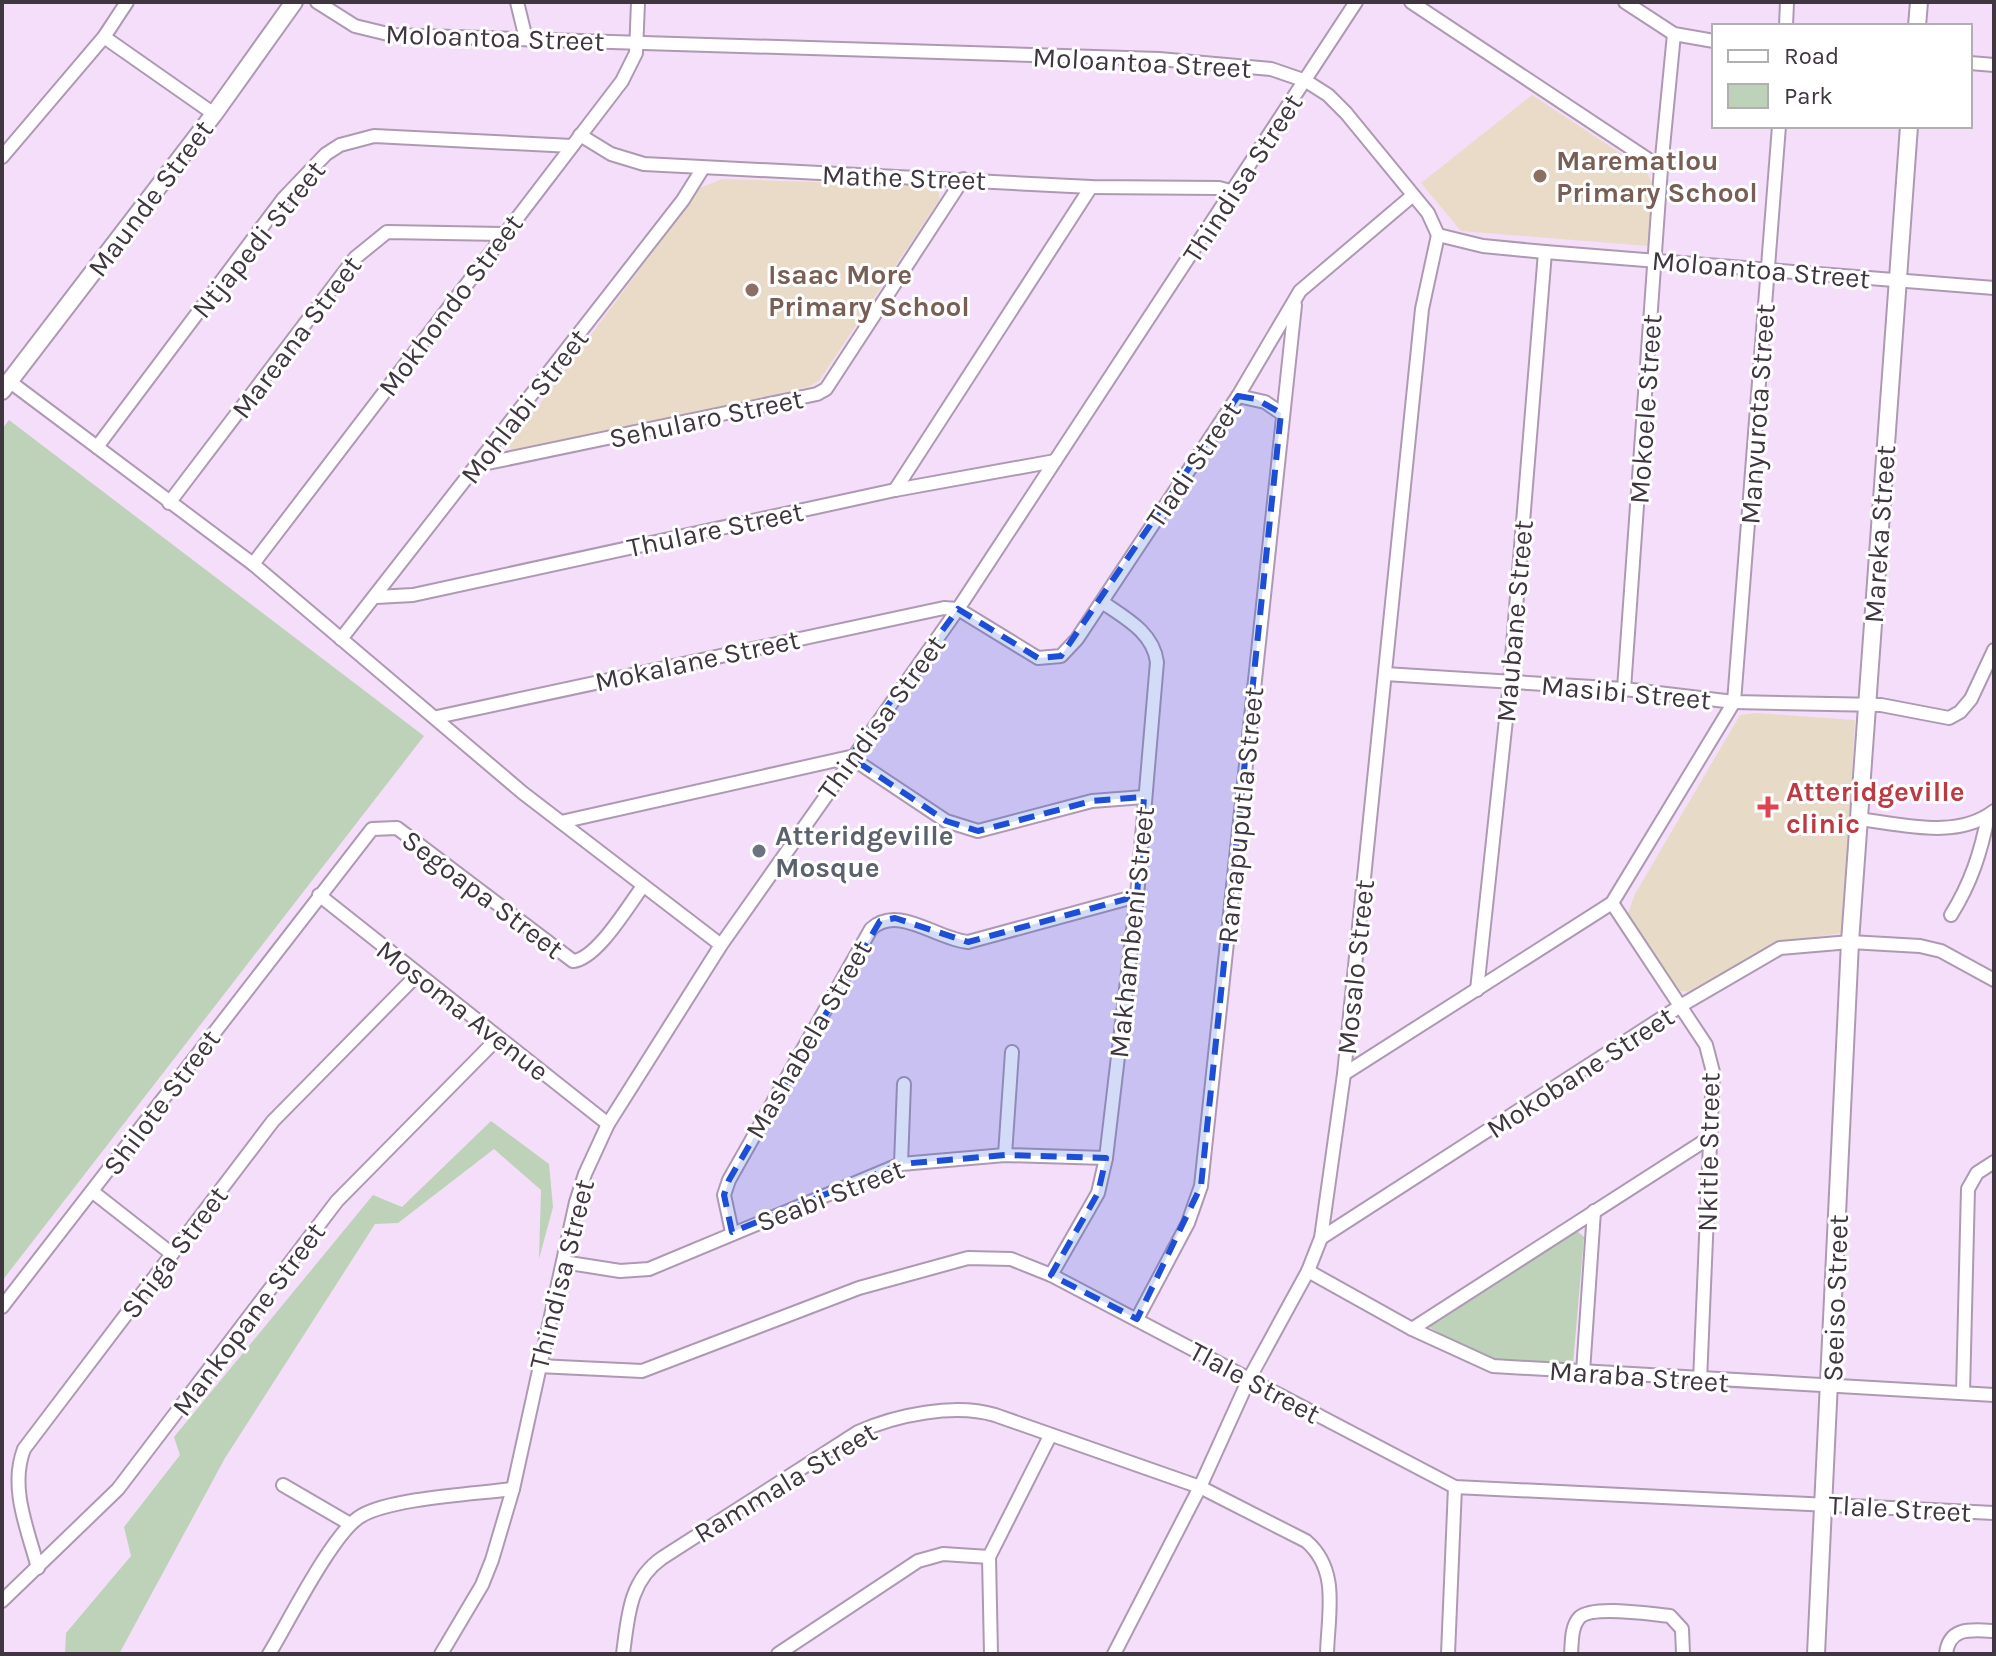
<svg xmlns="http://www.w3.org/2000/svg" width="1996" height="1656" viewBox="0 0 1996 1656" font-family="Karla,sans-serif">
<rect width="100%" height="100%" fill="#f4def9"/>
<g fill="#e9dbc8">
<path d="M1532,95L1646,170L1655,189L1648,246L1461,231L1421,183Z"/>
<path d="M722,179L937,186L940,199L819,381L808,387L510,453V444L700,188Z"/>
</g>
<path fill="#e7dbc7" d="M1757,713L1855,720L1843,933L1782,941L1698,992L1679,991L1628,913L1635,894L1740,715Z"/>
<g fill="#bdd2b9">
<path d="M9,420L424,736L2,1281V429Z"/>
<path d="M491,1121L549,1164L553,1207L539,1259L541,1190L494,1149L398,1223L375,1224L225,1458L119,1654H65L66,1633L131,1556L124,1527L180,1455L174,1437L373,1195L402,1207Z"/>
<path d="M1576,1230L1584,1237L1573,1364L1483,1359L1429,1327Z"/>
</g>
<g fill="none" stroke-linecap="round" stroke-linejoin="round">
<defs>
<g id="minor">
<path d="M317,2L355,26L392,35L1159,59L1271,69L1306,81L1328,95L1346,113L1428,213L1438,235L1483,246L1545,252L1994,288"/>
<path d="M517,2L526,39"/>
<path d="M1411,2L1661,168"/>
<path d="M1625,2L1674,34L1714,41"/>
<path d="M1786,26L1787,2"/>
<path d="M104,37L214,114"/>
<path d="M1970,63L1994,65"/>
<path d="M580,135L611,154L644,164L1091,187L1219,188L1234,192"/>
<path d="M2,157L104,37L127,2"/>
<path d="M9,381L253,564L523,793L721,945"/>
<path d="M1238,396L1265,402L1281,413"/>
<path d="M97,447L283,199L326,154L340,145L374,136L572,146"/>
<path d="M478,465L817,394L826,389L963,179"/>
<path d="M895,490L1091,187"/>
<path d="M169,503L355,258L387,232L503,234"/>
<path d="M253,564L622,81L636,53L638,2"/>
<path d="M376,597L413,595L895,490L1055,461"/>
<path d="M341,639L683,200L703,168"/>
<path d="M1385,674L1624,689L1734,702L1881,705L1949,718L1960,712L1971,699L1994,650"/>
<path d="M1624,689L1661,168L1674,34"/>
<path d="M437,717L944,608L958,609L1038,658L1061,656L1077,639L1238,396L1300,291L1412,196"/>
<path d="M1858,819C1903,824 1956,840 1994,811"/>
<path d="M561,822L850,757L946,821L978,831L1092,801L1144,797"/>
<path d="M319,895L608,1124"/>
<path d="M1612,903L1706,1045L1713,1072L1700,1381"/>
<path d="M1951,915C1971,883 1981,852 1988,816"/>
<path d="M1477,990L1510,682L1545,252"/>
<path d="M1344,1074L1612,903L1734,702L1779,126"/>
<path d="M1005,1155L1012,1052"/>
<path d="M901,1164L904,1084"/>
<path d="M93,1192L172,1254"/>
<path d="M732,1232L724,1195L729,1180L871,929C898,904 936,939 968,942L1137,896"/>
<path d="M1321,1238L1682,1005L1780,948L1850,942L1920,946L1941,951L1994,980"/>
<path d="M563,1262L620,1271L649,1269L901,1164L1005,1155L1106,1158"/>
<path d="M1308,1271L1412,1329L1493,1366L1994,1395"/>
<path d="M1051,1275L1098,1193L1106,1158L1137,896L1157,662C1153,632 1125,618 1102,602"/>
<path d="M2,1307L372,829L397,828L573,961C597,959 628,906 643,886"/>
<path d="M1137,1319L1188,1223L1201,1186L1295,305"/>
<path d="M1412,1329L1709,1138"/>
<path d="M538,1366L642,1371L859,1288L968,1258L1011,1259L1051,1275L1455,1487L1994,1513"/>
<path d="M1583,1372L1594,1211"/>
<path d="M1963,1392L1968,1189L1977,1173L1994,1162"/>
<path d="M283,1485L350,1524"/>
<path d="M38,1568C28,1530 9,1488 24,1449L273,1121L417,975"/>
<path d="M2,1601L118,1489L337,1201L497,1039"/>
<path d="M269,1654C288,1623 333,1532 361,1516C391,1498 475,1494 513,1489"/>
<path d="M441,1654L482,1585L492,1560L513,1489L576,1202L585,1174L608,1124L721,945L958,609L1356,2"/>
<path d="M623,1654C628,1617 629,1581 662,1558L858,1432C896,1415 954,1403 995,1415L1200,1487L1306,1541C1340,1570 1328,1613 1327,1654"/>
<path d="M778,1654L918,1561L943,1554L989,1557"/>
<path d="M991,1654L989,1557L1050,1436"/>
<path d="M1114,1654L1200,1487L1249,1379L1308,1271L1321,1238L1344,1074L1422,309L1438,235"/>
<path d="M1448,1654L1455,1487"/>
<path d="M1571,1654C1572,1642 1571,1626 1580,1617C1594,1605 1650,1614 1670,1616L1682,1629L1683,1654"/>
<path d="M1946,1654C1949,1626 1972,1630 1994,1631"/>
</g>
<g id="tertiary">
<path d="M1917,26L1919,2"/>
<path d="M2,391L214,114L294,2"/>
<path d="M1816,1654L1850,942L1909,126"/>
</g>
</defs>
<use href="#minor" stroke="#ae99b2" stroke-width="16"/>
<use href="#tertiary" stroke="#ae99b2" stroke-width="20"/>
<use href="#minor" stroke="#fff" stroke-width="12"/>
<use href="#tertiary" stroke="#fff" stroke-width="16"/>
</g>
<path fill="#1d4ed8" fill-opacity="0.2" stroke="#1d4ed8" stroke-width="6" stroke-dasharray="16 10" stroke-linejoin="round" d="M1238,396L1256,399L1281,413L1201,1186L1137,1319L1051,1275L1098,1193L1106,1158L1005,1155L901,1164L732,1232L724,1195L729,1180L880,921L895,918L968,942L1137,896L1144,797L1092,801L978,831L946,821L850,757L958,609L1038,658L1061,656Z"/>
<g fill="#8d6e63" stroke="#fff" stroke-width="3">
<circle cx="1540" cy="176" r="8"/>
<circle cx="752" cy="290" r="8"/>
</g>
<path fill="#e0444e" stroke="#fff" stroke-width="3" d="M1764 795h8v8h8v8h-8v8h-8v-8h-8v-8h8z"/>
<circle fill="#6b7280" stroke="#fff" stroke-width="3" cx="759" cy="851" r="8"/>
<g text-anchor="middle" stroke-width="6" stroke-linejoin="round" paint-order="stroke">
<g font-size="28" fill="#3f3640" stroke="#fff">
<text transform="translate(495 37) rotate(2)" y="10">Moloantoa Street</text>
<text transform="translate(1142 62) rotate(3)" y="10">Moloantoa Street</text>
<text transform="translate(904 177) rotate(2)" y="10">Mathe Street</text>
<text transform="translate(1242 178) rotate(-57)" y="10">Thindisa Street</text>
<text transform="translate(150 198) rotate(-53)" y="10">Maunde Street</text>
<text transform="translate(258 239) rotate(-51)" y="10">Ntjapedi Street</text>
<text transform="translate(1761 269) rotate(5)" y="10">Moloantoa Street</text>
<text transform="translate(450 305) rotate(-53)" y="10">Mokhondo Street</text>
<text transform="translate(296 337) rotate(-53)" y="10">Mareana Street</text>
<text transform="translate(524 406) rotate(-52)" y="10">Mohlabi Street</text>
<text transform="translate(1645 409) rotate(-86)" y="10">Mokoele Street</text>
<text transform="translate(1757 414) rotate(-86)" y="10">Manyurota Street</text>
<text transform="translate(706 418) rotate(-12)" y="10">Sehularo Street</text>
<text transform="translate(1193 464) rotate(-56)" y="10">Tladi Street</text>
<text transform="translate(715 529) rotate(-12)" y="10">Thulare Street</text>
<text transform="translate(1879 534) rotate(-86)" y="10">Mareka Street</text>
<text transform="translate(1514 621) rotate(-85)" y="10">Maubane Street</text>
<text transform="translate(697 660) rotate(-12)" y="10">Mokalane Street</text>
<text transform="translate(1626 692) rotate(5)" y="10">Masibi Street</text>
<text transform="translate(881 717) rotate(-54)" y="10">Thindisa Street</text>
<text transform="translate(1240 815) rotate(-84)" y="10">Ramapuputla Street</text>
<text transform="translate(483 894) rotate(37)" y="10">Segoapa Street</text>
<text transform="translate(1131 932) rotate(-84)" y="10">Makhambeni Street</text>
<text transform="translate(1355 967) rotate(-84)" y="10">Mosalo Street</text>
<text transform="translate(463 1010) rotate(38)" y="10">Mosoma Avenue</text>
<text transform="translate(808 1039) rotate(-60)" y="10">Mashabela Street</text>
<text transform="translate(1580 1072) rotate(-33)" y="10">Mokobane Street</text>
<text transform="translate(161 1102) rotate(-53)" y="10">Shilote Street</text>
<text transform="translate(1708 1152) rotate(-89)" y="10">Nkitle Street</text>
<text transform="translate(830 1195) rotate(-21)" y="10">Seabi Street</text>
<text transform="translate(174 1252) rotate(-53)" y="10">Shiga Street</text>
<text transform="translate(561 1274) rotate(-76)" y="10">Thindisa Street</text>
<text transform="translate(1835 1298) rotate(-88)" y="10">Seeiso Street</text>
<text transform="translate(248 1319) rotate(-53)" y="10">Mankopane Street</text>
<text transform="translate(1639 1376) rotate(4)" y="10">Maraba Street</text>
<text transform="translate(1255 1382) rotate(28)" y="10">Tlale Street</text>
<text transform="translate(785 1482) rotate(-31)" y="10">Rammala Street</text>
<text transform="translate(1900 1508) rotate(3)" y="10">Tlale Street</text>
</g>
<g font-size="28" font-weight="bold" fill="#785e54" stroke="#fff" text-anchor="start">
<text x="1556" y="170">Marematlou<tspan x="1556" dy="32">Primary School</tspan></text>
<text x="768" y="284">Isaac More<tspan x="768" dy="32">Primary School</tspan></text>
</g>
<g font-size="28" font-weight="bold" fill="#be3a42" stroke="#fff" text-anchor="start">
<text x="1786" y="801">Atteridgeville<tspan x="1786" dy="32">clinic</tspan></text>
</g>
<g font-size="28" font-weight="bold" fill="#5b616d" stroke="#fff" text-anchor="start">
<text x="775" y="845">Atteridgeville<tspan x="775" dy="32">Mosque</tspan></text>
</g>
</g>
<rect width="1996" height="1656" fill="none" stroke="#3f3640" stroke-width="8"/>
<rect x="1712" y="24" width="260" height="104" fill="#ffffff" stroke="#b2afb3" stroke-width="2"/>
<rect x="1728" y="50" width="40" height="12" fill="#ffffff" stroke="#b2afb3" stroke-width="2"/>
<text x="1784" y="64" font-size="24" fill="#3f3640">Road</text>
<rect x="1728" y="84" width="40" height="24" fill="#bdd2b9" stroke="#b2afb3" stroke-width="2"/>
<text x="1784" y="104" font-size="24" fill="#3f3640">Park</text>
</svg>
